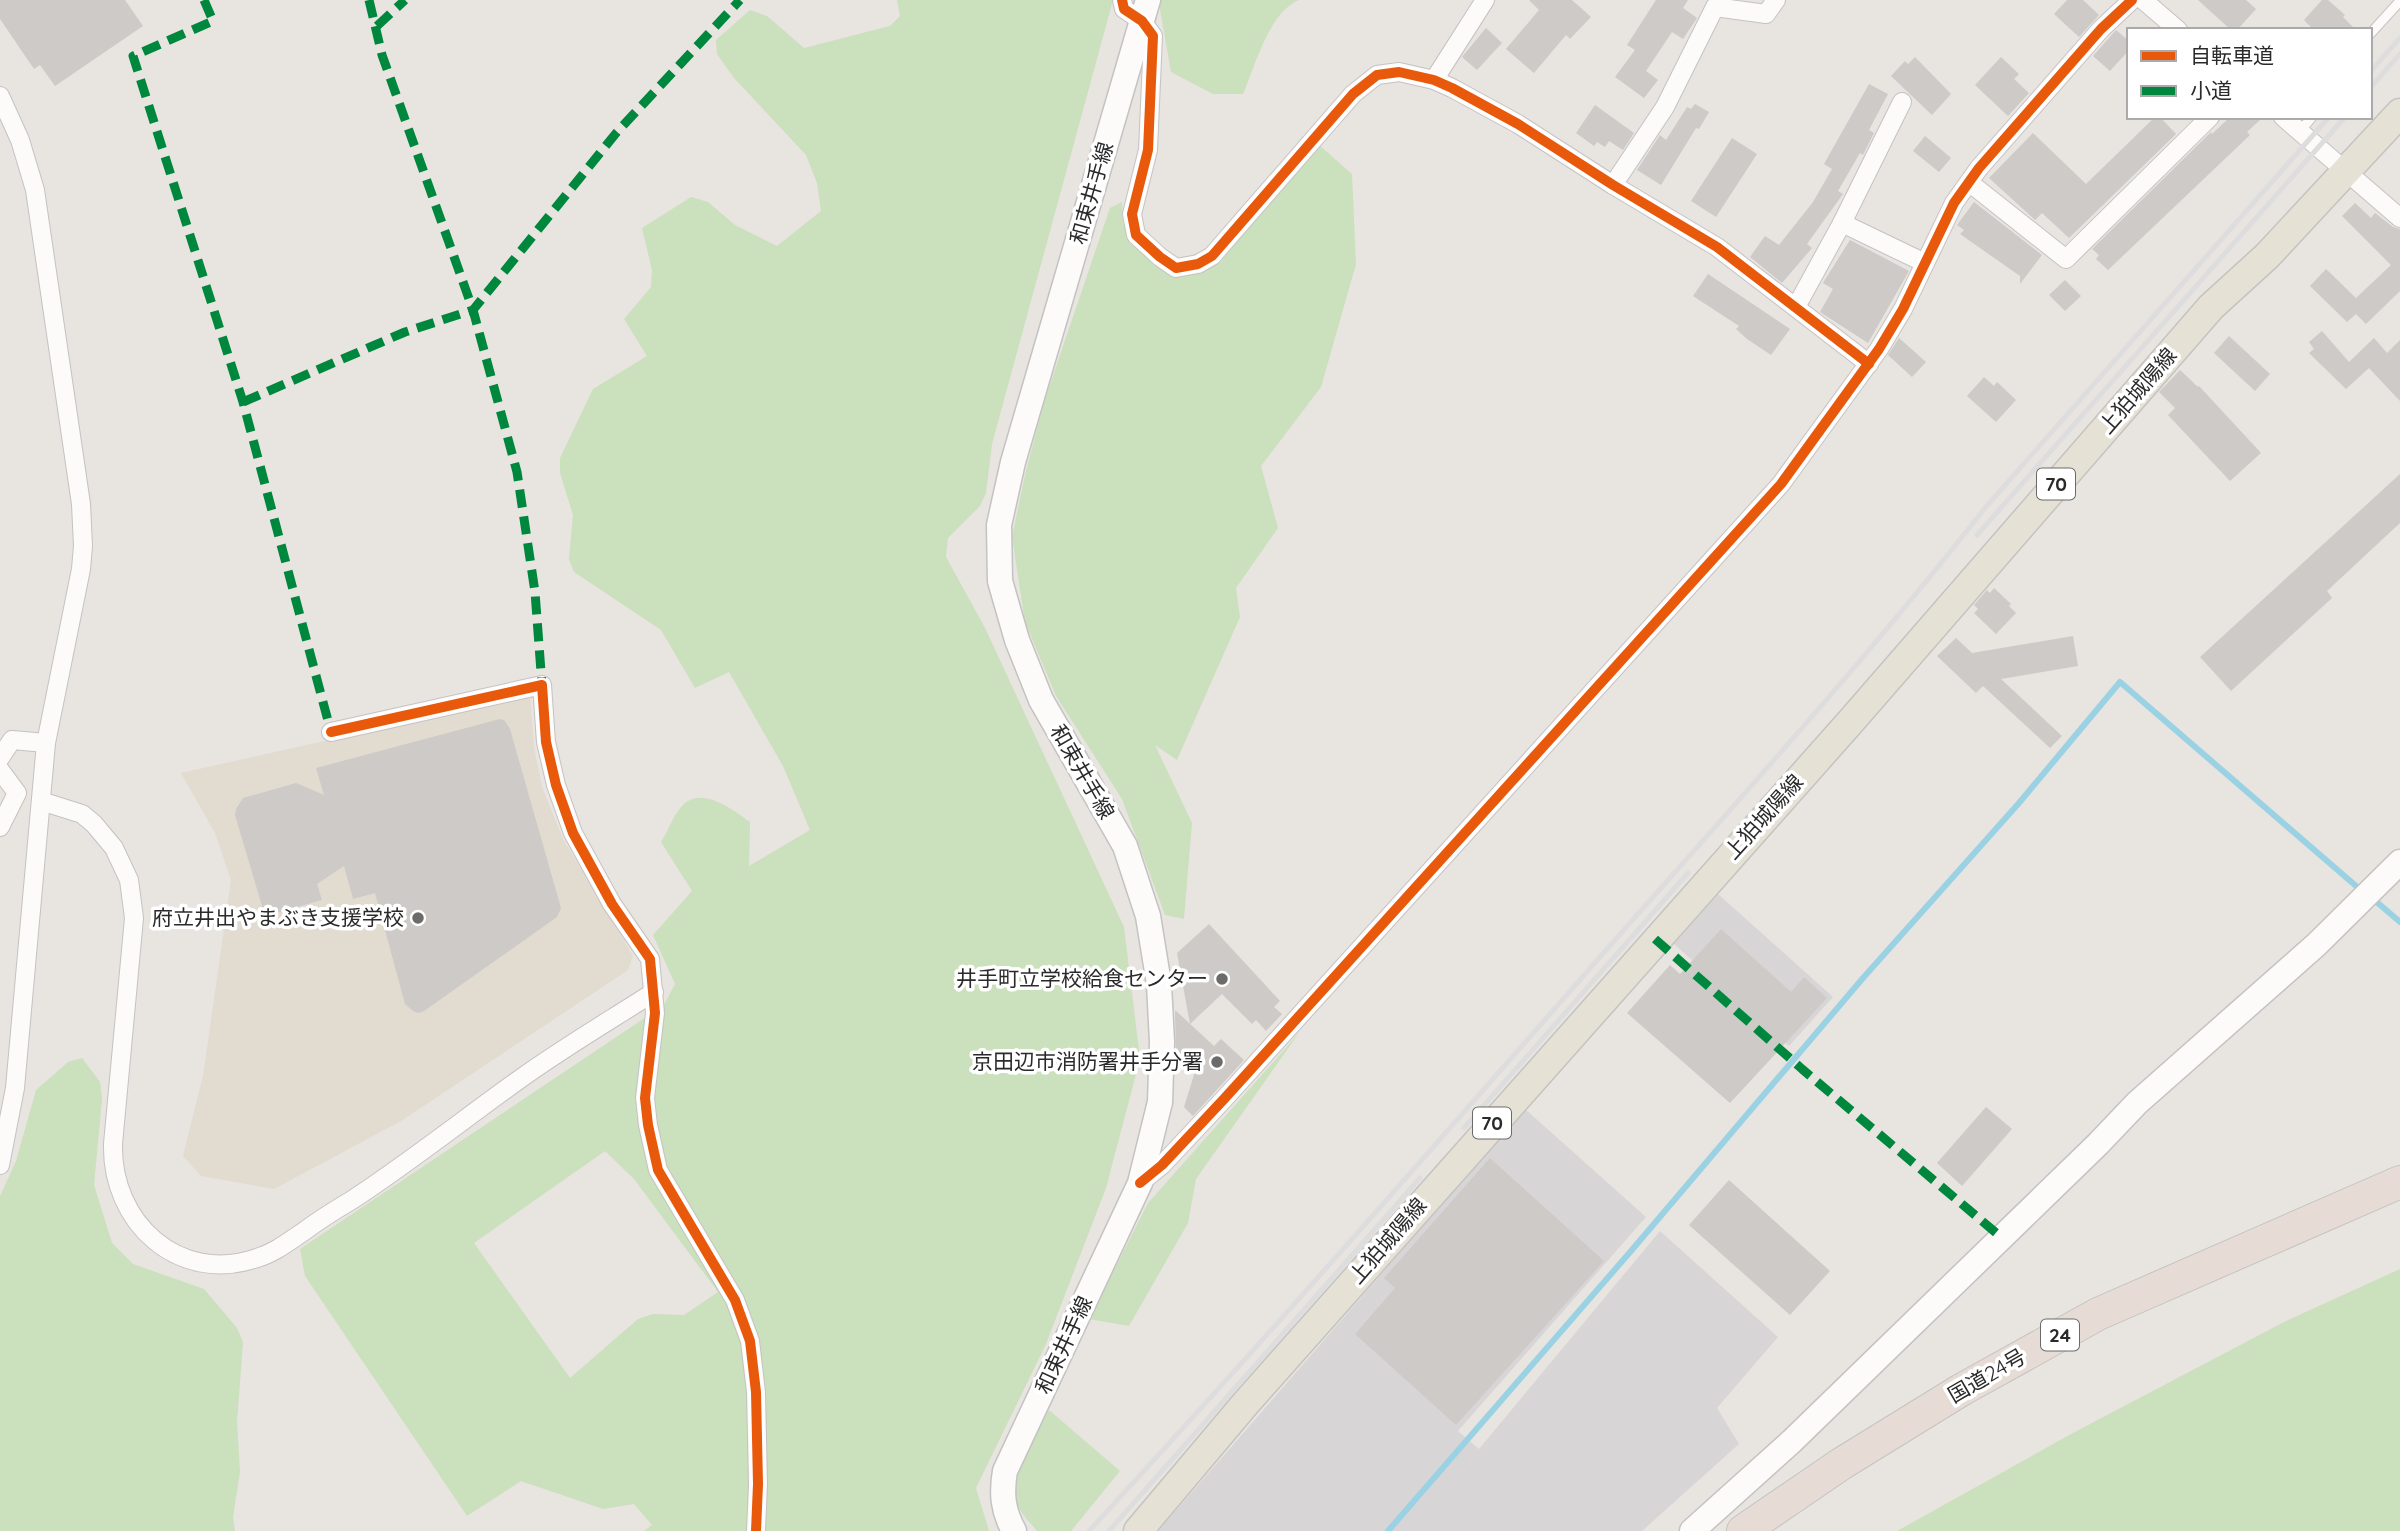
<svg xmlns="http://www.w3.org/2000/svg" width="2400" height="1531" viewBox="0 0 2400 1531" font-family="Quicksand,'Noto Sans JP',sans-serif">
<rect width="100%" height="100%" fill="#e8e4e0"/>
<g fill="#d8d5d7">
<path d="M1718,894L1833,997L1789,1046L1674,944Z"/>
<path d="M1525,1109L1646,1217L1458,1431L1479,1449L1660,1231L1778,1337L1717,1408L1739,1444L1642,1531H1158Z"/>
</g>
<path fill="#e2dbcf" d="M530,695L534,747L542,787L563,839L633,956L628,970L401,1121L274,1189L201,1176L183,1156L203,1076L231,880L215,833L181,773Z"/>
<g fill="#cbe0bc" fill-rule="evenodd">
<path d="M897,0H1113L992,444L986,493L980,506L948,538L946,557L985,628L1124,927L1140,1059L1106,1188L1046,1344L976,1488L989,1531H644L652,1525L634,1504L603,1509L521,1481L467,1516L305,1276L300,1249L664,1005L675,984L653,935L692,891L661,842C668,831 675,811 685,803C704,787 735,811 750,822L749,866L810,830L783,766L729,672L695,688L661,630L574,572L569,559L573,515L560,473V458L593,389L647,356L624,319L651,287L652,270L642,228L691,197L708,202L735,225L777,246L821,211L817,183L806,155L734,78L717,54L716,40L750,10L767,16L804,48L890,26L900,16ZM605,1151L634,1179L718,1292L684,1315L653,1314L638,1319L570,1378L474,1243Z"/>
<path d="M1160,0H1299C1269,12 1255,66 1243,94H1213L1171,72L1159,4Z"/>
<path d="M1319,145L1352,174L1356,264L1321,387L1261,466L1278,528L1236,588L1240,617L1177,760L1155,745L1192,823L1184,919L1165,915L1122,799L1056,696L1025,622L1012,537L1025,475L1044,402L1110,208L1122,202L1123,223L1148,259L1172,274H1193L1221,262L1249,223Z"/>
<path d="M1299,1033L1196,1179L1188,1223L1129,1326L1089,1319L1148,1203Z"/>
<path d="M82,1058L100,1082L102,1099L94,1185L112,1243L133,1264L204,1289L237,1328L243,1342L237,1422L240,1472L233,1517L235,1531H0V1196L16,1161L36,1090L68,1062Z"/>
<path d="M2400,1269V1531H1897L2071,1434L2284,1322Z"/>
<path d="M1049,1410L1120,1471L1071,1531H1037C1031,1523 1020,1513 1017,1504C1009,1478 1036,1432 1049,1410Z"/>
</g>
<g fill="none" stroke-linecap="round" stroke-linejoin="round">
<g stroke="#9ad2e4" stroke-width="6">
<path d="M2372,898L2400,922"/>
<path d="M1388,1531L1631,1251L1863,978L2019,803L2120,682L2363,892"/>
</g>
</g>
<g fill="#cdcac7">
<path d="M0,0H125L143,26L55,86L40,65L34,69L0,19Z"/>
<path d="M1529,0H1572L1591,17L1570,39L1566,35L1534,73L1506,49L1539,10Z"/>
<path d="M1656,0H1688L1683,8L1697,18L1683,39L1672,32L1646,71L1658,80L1644,98L1615,77L1635,50L1627,45Z"/>
<path d="M2067,0H2083L2099,15L2079,37L2054,14Z"/>
<path d="M2198,0H2246L2256,9L2237,30H2231Z"/>
<path d="M2322,0H2328L2345,15L2343,17L2356,30H2314L2304,20Z"/>
<path d="M1486,28L1502,43L1477,70L1462,57Z"/>
<path d="M2116,30L2129,41V50L2110,71L2093,56Z"/>
<path d="M1915,57L1951,94L1932,115L1891,76L1905,61L1908,64Z"/>
<path d="M2001,57L2019,74L2014,79L2029,93L2008,116L1975,85Z"/>
<path d="M1869,84L1888,94L1869,130L1874,133L1863,155L1860,153L1838,191L1843,194L1807,244L1812,248L1782,283L1750,257L1765,236L1779,245L1813,202L1832,169L1824,164Z"/>
<path d="M1695,104L1709,112L1699,129L1696,128L1661,185L1637,170L1660,135L1666,140L1687,107L1691,109Z"/>
<path d="M1595,105L1634,133L1623,150L1609,141L1605,147L1597,142L1594,146L1576,133Z"/>
<path d="M2155,117H2160L2176,134L2069,238L2042,213L2035,220L1989,178L2033,133L2086,184Z"/>
<path d="M2230,117H2263L2247,132L2250,135L2108,270L2096,259L2099,255L2092,249L2211,132L2212,134Z"/>
<path d="M1925,136L1951,158L1939,172L1913,151Z"/>
<path d="M1732,138L1757,154L1716,217L1691,201Z"/>
<path d="M1974,202L2042,255L2020,284V276L1960,234L1964,230L1957,225Z"/>
<path d="M2355,203L2371,218L2375,213L2393,227L2400,229V291L2366,324L2356,314L2347,322L2310,286L2326,269L2356,298L2391,265L2342,216Z"/>
<path d="M1850,240L1909,271L1868,343L1820,312L1833,289L1823,283Z"/>
<path d="M1708,274L1790,329L1771,355L1747,339L1736,329L1739,326L1693,296Z"/>
<path d="M2065,280L2081,296L2065,311L2049,295Z"/>
<path d="M2322,331L2349,362L2374,338L2387,353L2400,340V401L2369,368L2346,389L2309,353L2314,349L2309,342Z"/>
<path d="M2229,336L2270,374L2255,391L2214,353Z"/>
<path d="M1899,338L1926,362L1912,377L1888,355Z"/>
<path d="M2180,370L2198,387L2199,386L2261,453L2230,481L2168,415L2175,408L2159,392Z"/>
<path d="M1984,377L1994,386L1997,382L2016,400L1996,422L1967,396Z"/>
<path d="M2400,474V523L2327,591L2332,598L2231,691L2200,657Z"/>
<path d="M1994,588L2011,604L2009,606L2016,613L1996,634L1974,613L1978,609L1974,605L1987,590L1990,593Z"/>
<path d="M2073,636L2078,666L2001,679L2062,736L2050,748L1983,686L1976,693L1937,656L1956,638L1972,653Z"/>
<path d="M500,719L505,721L510,729L561,908L557,917L424,1011L418,1013L413,1011L405,1004L375,893L353,899L344,866L317,884L322,900L265,916L235,815L236,809L243,798L296,783L324,795L316,768Z"/>
<path d="M1209,924L1280,1001L1274,1007L1282,1014L1266,1031L1256,1020L1252,1024L1222,994L1190,1024L1177,953Z"/>
<path d="M1721,929L1791,992L1804,977L1827,998L1730,1103L1627,1013L1670,965L1680,974Z"/>
<path d="M1175,1010L1214,1046L1221,1039L1244,1060L1193,1116L1184,1107L1198,1062L1176,1061Z"/>
<path d="M1986,1107L2012,1129L1962,1186L1937,1163Z"/>
<path d="M1490,1158L1604,1261L1456,1425L1355,1334L1395,1288L1384,1278Z"/>
<path d="M1729,1180L1830,1271L1790,1315L1689,1225Z"/>
</g>
<g fill="none" stroke-linecap="round" stroke-linejoin="round">
<defs>
<g id="lane">
<path d="M2370,34L2400,1"/>
<path d="M2300,131L2312,117"/>
</g>
<g id="street">
<path d="M1122,0L1124,9L1142,21L1153,36L1148,150L1132,214L1136,235L1160,257L1176,268L1198,264L1212,256L1353,94L1377,75L1399,72L1434,80L1452,88L1518,124L1613,185L1717,247L1869,364"/>
<path d="M2143,0L2178,30"/>
<path d="M1434,80L1485,0"/>
<path d="M0,96L20,140L35,190L81,504L83,546L81,569L46,743L15,1088L0,1165"/>
<path d="M2283,117L2400,218"/>
<path d="M1970,183L2066,259L2210,117"/>
<path d="M1613,185L1665,107L1715,7L1766,14L1776,0"/>
<path d="M1842,223L1925,263"/>
<path d="M1796,307L1842,223L1902,102"/>
<path d="M331,732L542,685L546,742L556,785L573,833L612,904L650,959L655,1013L645,1098L648,1125L658,1170L735,1300L750,1341L756,1392L758,1484L756,1531"/>
<path d="M0,758L12,740L46,743"/>
<path d="M0,770L17,793L0,827"/>
<path d="M41,801L82,814L94,824L114,848L129,880L134,918L113,1144C111,1222 178,1285 257,1258C274,1253 288,1242 303,1232C319,1220 335,1210 352,1200C410,1162 464,1119 520,1079C563,1048 609,1021 654,992"/>
<path d="M1140,1183L1162,1165L1224,1099L1781,484L1879,349L1903,309L1954,203L1979,168L2101,29L2132,0"/>
</g>
<g id="secondary">
<path d="M1014,1531C1003,1511 1001,1494 1005,1471L1140,1183L1160,1102L1162,1042L1159,984L1148,916L1125,846L1041,700L1017,640L1000,581L999,525L1013,462L1148,0"/>
<path d="M1692,1531L1792,1441L2098,1144L2137,1103L2316,945L2400,862"/>
</g>
<path id="primary" d="M1138,1531L1246,1403L1852,720L2211,307L2267,256L2400,113"/>
<path id="highway" d="M1743,1531L1841,1464L1961,1390L2098,1314L2400,1182"/>
</defs>
<use href="#lane" stroke="#c4c2c3" stroke-width="11"/>
<use href="#street" stroke="#c4c2c3" stroke-width="20"/>
<use href="#secondary" stroke="#c4c2c3" stroke-width="27"/>
<use href="#primary" stroke="#c4c3c1" stroke-width="31"/>
<use href="#highway" stroke="#c4c3c1" stroke-width="34"/>
<use href="#lane" stroke="#fcfbfa" stroke-width="9"/>
<use href="#street" stroke="#fcfbfa" stroke-width="18"/>
<use href="#secondary" stroke="#fcfbfa" stroke-width="24"/>
<use href="#primary" stroke="#e5e1d5" stroke-width="28"/>
<use href="#highway" stroke="#e7dcd5" stroke-width="32"/>
<g stroke="#deddde" stroke-width="5">
<path d="M2370,72L2400,38"/>
<path d="M2370,88L2400,54"/>
<path d="M1977,535L2345,117"/>
<path d="M1464,1128L1688,873"/>
<path d="M1089,1531C1265,1340 1436,1144 1607,949C1735,804 1866,660 1985,508L2329,117"/>
<path d="M1109,1531L1420,1178"/>
</g>
<g stroke="#00873e" stroke-width="9" stroke-dasharray="18 9" stroke-linecap="butt">
<path d="M204,0L213,21L133,56L243,402L331,732"/>
<path d="M369,0L382,55L473,310L517,472L535,592L542,685"/>
<path d="M377,26L405,0"/>
<path d="M243,402L405,332L473,310L617,132L740,0"/>
<path d="M1655,939L1802,1069L2001,1237"/>
</g>
<defs>
<g id="cycleway">
<path d="M1122,0L1124,9L1142,21L1153,36L1148,150L1132,214L1136,235L1160,257L1176,268L1198,264L1212,256L1353,94L1377,75L1399,72L1434,80L1452,88L1518,124L1613,185L1717,247L1869,364"/>
<path d="M331,732L542,685L546,742L556,785L573,833L612,904L650,959L655,1013L645,1098L648,1125L658,1170L735,1300L750,1341L756,1392L758,1484L756,1531"/>
<path d="M1140,1183L1162,1165L1224,1099L1781,484L1879,349L1903,309L1954,203L1979,168L2101,29L2132,0"/>
</g>
</defs>
<use href="#cycleway" stroke="#fff" stroke-width="15"/>
<use href="#cycleway" stroke="#e8590c" stroke-width="10"/>
</g>
<g fill="#6c6b6a" stroke="#fff" stroke-width="2.5">
<circle cx="418" cy="918" r="7"/>
<circle cx="1222" cy="979" r="7"/>
<circle cx="1217" cy="1062" r="7"/>
</g>
<g text-anchor="middle" stroke-width="7" stroke-linejoin="round" paint-order="stroke">
<g fill="#fff" stroke="#6a6a6a" stroke-width="2">
<rect x="2037" y="468.5" width="38" height="31" rx="5"/>
<rect x="1473" y="1107.5" width="38" height="31" rx="5"/>
<rect x="2041" y="1319.5" width="38" height="31" rx="5"/>
</g>
<g font-size="19" font-weight="bold" fill="#2a2a2a">
<text x="2056" y="491">70</text>
<text x="1492" y="1130">70</text>
<text x="2060" y="1342">24</text>
</g>
<g font-size="21" fill="#2a2a2a" stroke="#fff">
<text transform="translate(1092 193) rotate(-74)" y="7">和束井手線</text>
<text transform="translate(2138 391) rotate(-49)" y="7">上狛城陽線</text>
<text transform="translate(1082 772) rotate(60)" y="7">和束井手線</text>
<text transform="translate(1764 817) rotate(-48)" y="7">上狛城陽線</text>
<text transform="translate(1388 1241) rotate(-49)" y="7">上狛城陽線</text>
<text transform="translate(1064 1345) rotate(-65)" y="7">和束井手線</text>
<text transform="translate(1987 1376) rotate(-30)" y="7">国道24号</text>
</g>
<g font-size="21" fill="#2a2a2a" stroke="#fff" text-anchor="end">
<text x="404" y="925">府立井出やまぶき支援学校</text>
<text x="1208" y="986">井手町立学校給食センター</text>
<text x="1203" y="1069">京田辺市消防署井手分署</text>
</g>
</g>
<rect x="2127" y="28" width="245" height="91" fill="#ffffff" stroke="#aaaaaa" stroke-width="2"/>
<rect x="2141" y="51" width="35" height="10" fill="#e8590c" stroke="#aaaaaa" stroke-width="2"/>
<text x="2190" y="63" font-size="21" fill="#2a2a2a">自転車道</text>
<rect x="2141" y="86" width="35" height="10" fill="#00873e" stroke="#aaaaaa" stroke-width="2"/>
<text x="2190" y="98" font-size="21" fill="#2a2a2a">小道</text>
</svg>
